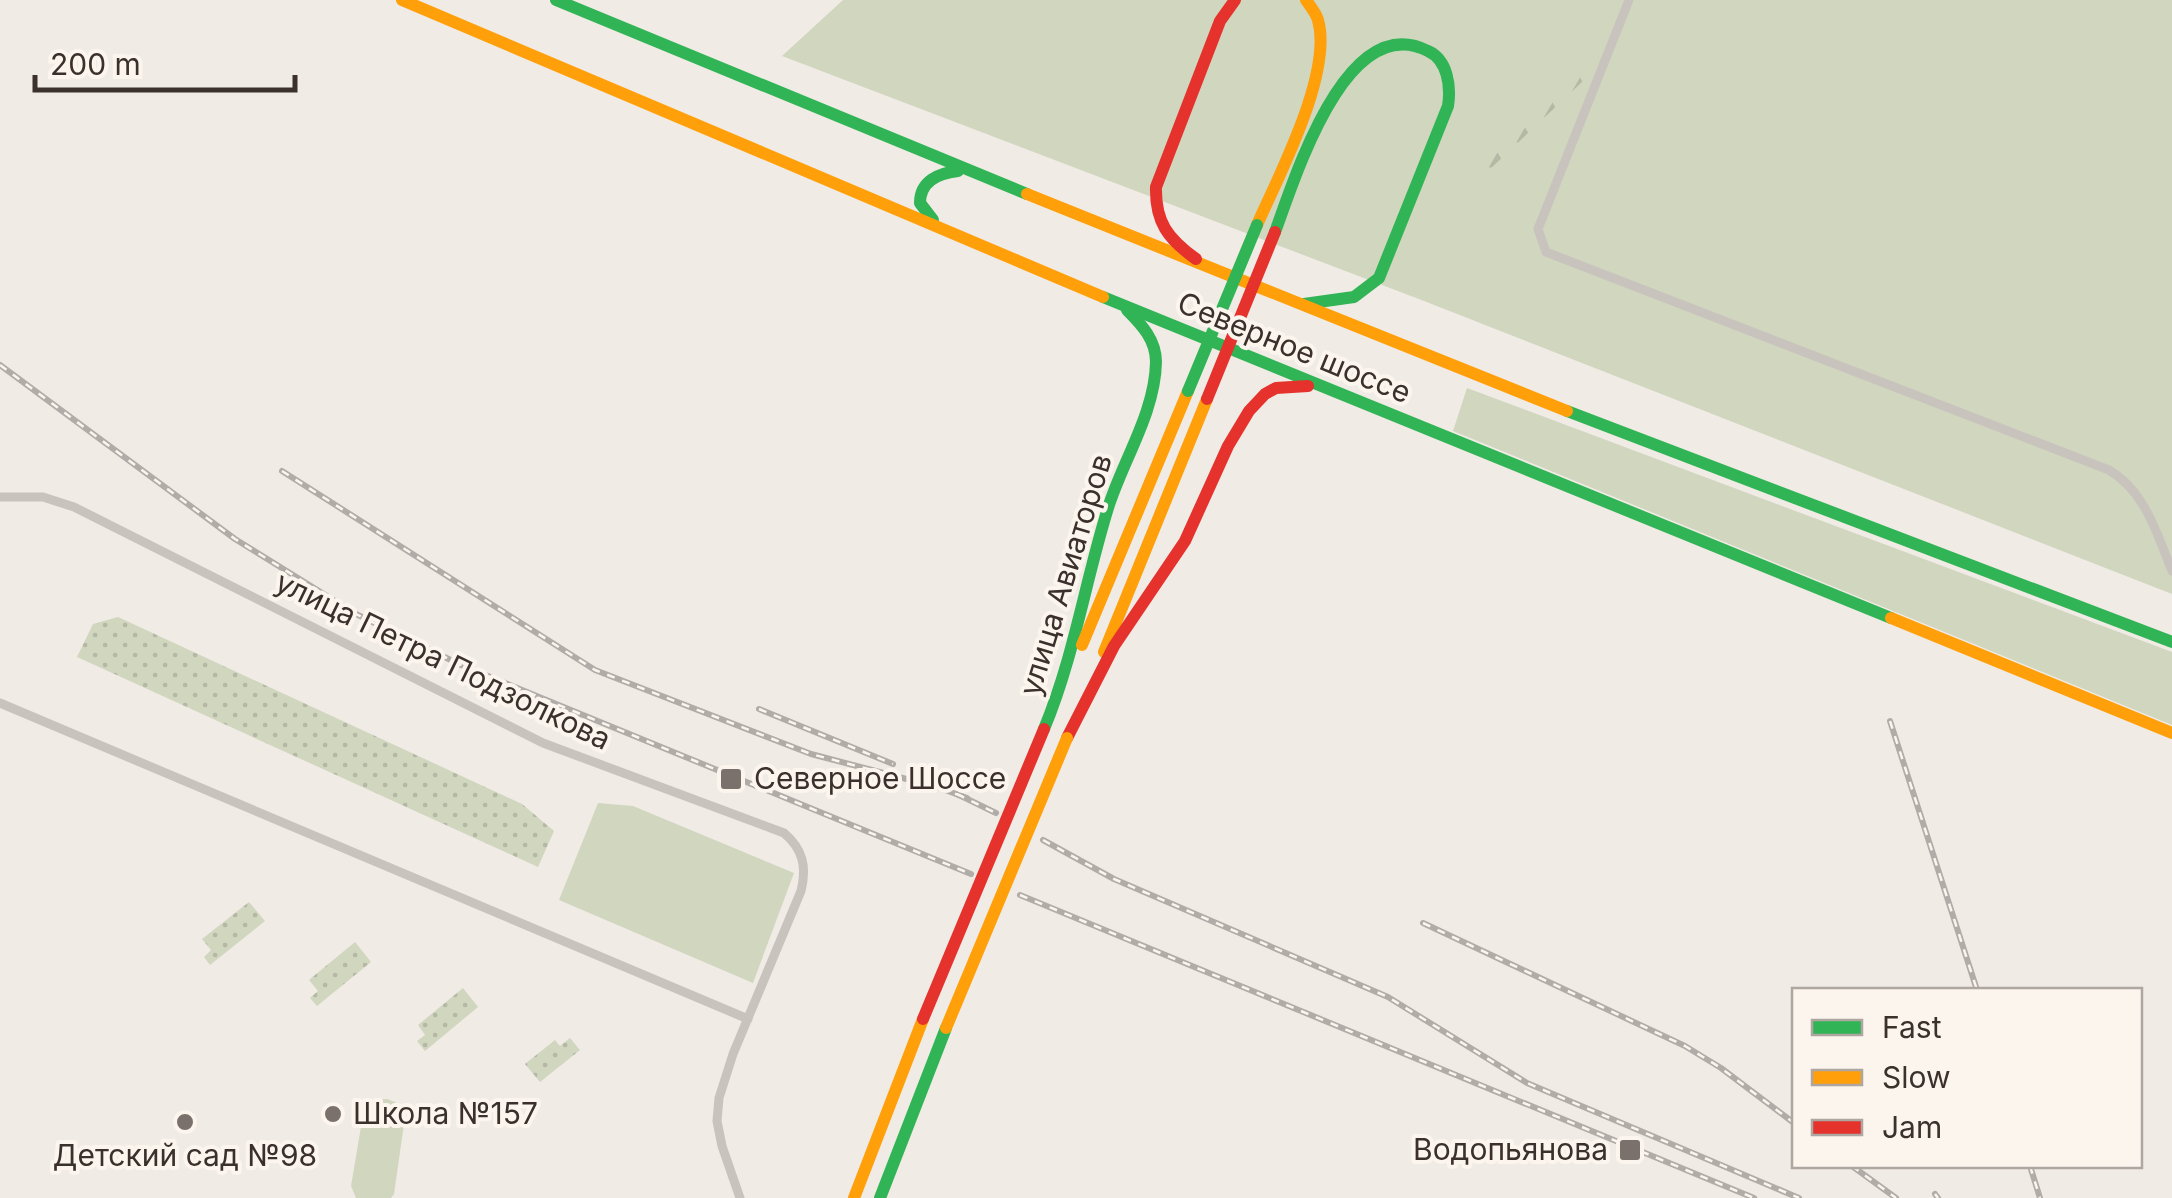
<svg xmlns="http://www.w3.org/2000/svg" width="2172" height="1198" viewBox="0 0 2172 1198" font-family="Inter,sans-serif">
<defs>
<pattern id="forest-firs" width="22" height="20" patternUnits="userSpaceOnUse" patternTransform="scale(2.5)"><rect width="22" height="20" fill="#d1d6bf"/><path d="M5 1l3.5 6h-7zM16 11l3.5 6h-7z" fill="#b4b8a4"/></pattern>
<pattern id="park-dots" width="8" height="8" patternUnits="userSpaceOnUse" patternTransform="scale(2.5)"><rect width="8" height="8" fill="#d1d6bf"/><path d="M2 2h.1M6 6h.1" fill="none" stroke="#b4b8a4" stroke-width="1.8" stroke-linecap="round"/></pattern>
</defs>
<rect width="100%" height="100%" fill="#f0ebe5"/>
<g fill="#d1d6bf">
<path d="M843,0H2172V594L1424,301L782,56Z"/>
<path d="M1467,388L2172,652V725L1453,431Z"/>
<path d="M598,803L633,806L794,873L753,983L559,900Z"/>
<path d="M387,1099L395,1102L405,1117L394,1194L391,1198H356L351,1186L364,1109L374,1100Z"/>
</g>
<path fill="url(#forest-firs)" d="M1594,46L1584,80L1489,170L1486,144Z"/>
<g fill="url(#park-dots)">
<path d="M118,617L522,804L554,831L538,867L77,657L93,624Z"/>
<path d="M249,902L265,921L210,965L204,957L211,950L202,939Z"/>
<path d="M355,942L371,962L317,1006L310,998L318,991L309,980Z"/>
<path d="M463,988L478,1007L425,1051L417,1041L425,1035L418,1025Z"/>
<path d="M570,1038L580,1050L540,1082L525,1064L555,1040L560,1046Z"/>
</g>
<g fill="none" stroke-linecap="round" stroke-linejoin="round">
<g stroke="#c9c3be" stroke-width="9">
<path d="M1629,0L1538,229L1546,252L2109,470C2145,491 2157,534 2172,571"/>
<path d="M0,497H43L74,507L543,743L784,833C803,849 807,867 801,891L733,1054L719,1098L717,1121L722,1146L740,1198"/>
<path d="M0,703L748,1019"/>
</g>
<g stroke="#30b455" stroke-width="12">
<path d="M556,0L1027,194"/>
<path d="M933,220L920,203C920,181 939,173 958,171"/>
<path d="M1275,232C1295,178 1346,9 1428,51C1448,60 1451,87 1448,106L1379,278L1354,297L1304,304"/>
<path d="M1103,297L1891,618"/>
<path d="M1567,411L2172,642"/>
<path d="M1044,729C1074,657 1085,582 1108,508C1123,460 1155,413 1156,362C1156,340 1142,325 1127,310"/>
<path d="M880,1198L946,1028"/>
</g>
<g stroke="#ff9f0a" stroke-width="12">
<path d="M402,0L1103,297"/>
<path d="M1027,194L1567,411"/>
<path d="M1257,225C1279,175 1333,73 1318,20C1316,13 1310,6 1306,0"/>
<path d="M1891,618L2172,733"/>
<path d="M1082,645L1188,391"/>
<path d="M1104,652L1207,399"/>
<path d="M854,1198L923,1019"/>
</g>
<g stroke="#e5322d" stroke-width="12">
<path d="M1196,259C1168,239 1155,222 1156,187L1220,21L1235,0"/>
<path d="M1067,738L1114,646L1185,541L1228,446L1249,411L1265,394L1276,388L1308,386"/>
</g>
<defs>
<g id="rail">
<path d="M0,365L235,539L356,614L461,665L971,874"/>
<path d="M282,471L595,670L811,754L937,787L967,798"/>
<path d="M759,709L893,764"/>
<path d="M1890,721L1977,990"/>
<path d="M957,794L996,813"/>
<path d="M1043,840L1114,879L1388,997L1527,1083L1799,1198"/>
<path d="M1020,895L1754,1198"/>
<path d="M1423,923L1685,1046L1721,1068L1794,1123"/>
<path d="M1852,1166L1896,1198"/>
<path d="M2030,1166L2040,1198"/>
<path d="M1935,1194L1938,1198"/>
</g>
</defs>
<use href="#rail" stroke="#b1aca8" stroke-width="6"/>
<use href="#rail" stroke="#fbf5ee" stroke-width="2.5" stroke-dasharray="8" stroke-linecap="butt"/>
<path stroke="#30b455" stroke-width="12" d="M1188,391L1257,225"/>
<path stroke="#ff9f0a" stroke-width="12" d="M946,1028L1067,738"/>
<g stroke="#e5322d" stroke-width="12">
<path d="M1207,399L1275,232"/>
<path d="M923,1019L1044,729"/>
</g>
</g>
<g fill="#7a716c" stroke="#fbf5ee" stroke-width="4">
<rect x="719" y="767" width="24" height="24" rx="5"/>
<circle cx="333" cy="1114" r="10"/>
<circle cx="185" cy="1122" r="10"/>
<rect x="1618" y="1138" width="24" height="24" rx="5"/>
</g>
<g text-anchor="middle" stroke-width="8" stroke-linejoin="round" paint-order="stroke">
<g font-size="30" fill="#3b302b" stroke="#fbf5ee">
<text transform="translate(1294 348) rotate(22)" y="10">Северное шоссе</text>
<text transform="translate(1066 575) rotate(-73)" y="10">улица Авиаторов</text>
<text transform="translate(443 661) rotate(26)" y="10">улица Петра Подзолкова</text>
</g>
<g font-size="30" fill="#3b302b" stroke="#fbf5ee" text-anchor="start">
<text x="754" y="789">Северное Шоссе</text>
<text x="353" y="1124">Школа №157</text>
<text x="1608" y="1160" text-anchor="end">Водопьянова</text>
<text x="185" y="1166" text-anchor="middle">Детский сад №98</text>
</g>
</g>
<rect x="1792" y="988" width="350" height="180" fill="#fbf5ee" stroke="#aea6a0" stroke-width="2.5"/>
<rect x="1812" y="1020" width="50" height="15" fill="#30b455" stroke="#aea6a0" stroke-width="2.5"/>
<text x="1882" y="1038" font-size="30" fill="#3b302b">Fast</text>
<rect x="1812" y="1070" width="50" height="15" fill="#ff9f0a" stroke="#aea6a0" stroke-width="2.5"/>
<text x="1882" y="1088" font-size="30" fill="#3b302b">Slow</text>
<rect x="1812" y="1120" width="50" height="15" fill="#e5322d" stroke="#aea6a0" stroke-width="2.5"/>
<text x="1882" y="1138" font-size="30" fill="#3b302b">Jam</text>
<path d="M35 75v15h260v-15" fill="none" stroke="#3b302b" stroke-width="5"/>
<text x="50" y="75" font-size="30" fill="#3b302b" stroke="#fbf5ee" stroke-width="8" paint-order="stroke">200 m</text>
</svg>
